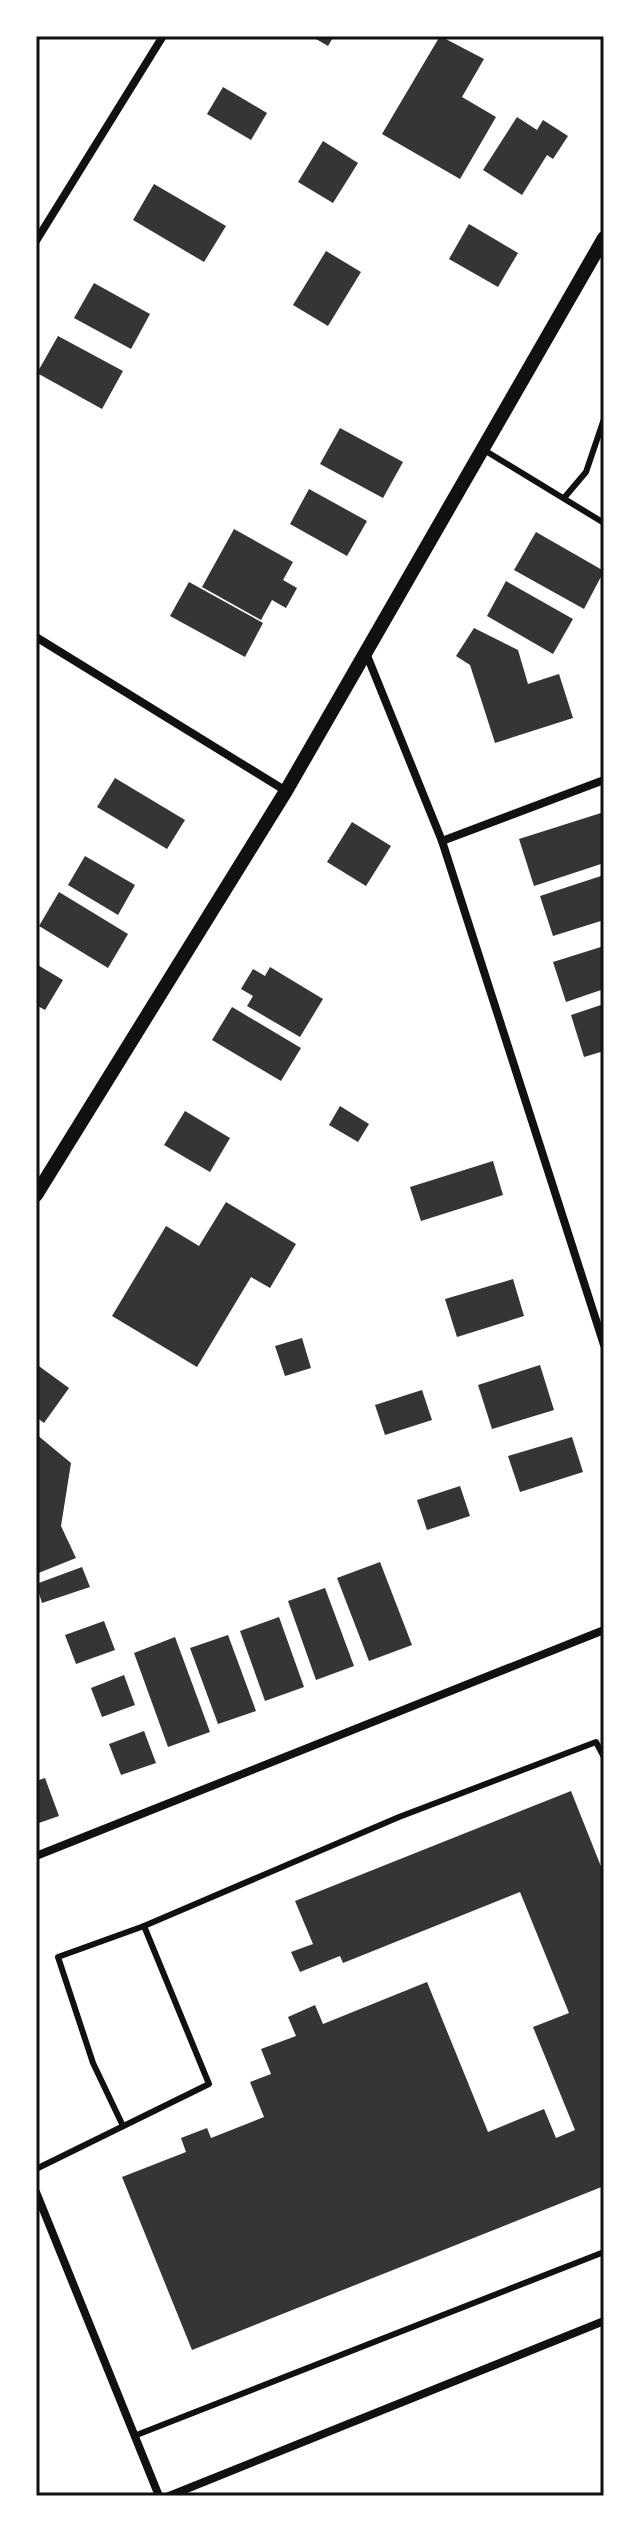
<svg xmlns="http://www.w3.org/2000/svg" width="640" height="2532" viewBox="0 0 640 2532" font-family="'DM Sans',sans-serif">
<rect width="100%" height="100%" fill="#fff"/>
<g fill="#353535">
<path d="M311,36H334L328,46Z"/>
<path d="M440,36L484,59L462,97L496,117L460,179L382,134Z"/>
<path d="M223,87L267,113L251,140L207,114Z"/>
<path d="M517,117L537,130L543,120L568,136L553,159L547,155L522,195L483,170Z"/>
<path d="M323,141L358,163L333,203L298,182Z"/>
<path d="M154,184L226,226L204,262L133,220Z"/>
<path d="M469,224L518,253L498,287L449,259Z"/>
<path d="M326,251L361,272L328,326L293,305Z"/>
<path d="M94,283L150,314L131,349L74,318Z"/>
<path d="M58,336L123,371L102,409L37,373Z"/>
<path d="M340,428L403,462L383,498L320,464Z"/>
<path d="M309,489L367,521L347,556L290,524Z"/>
<path d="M234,529L293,562L283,580L297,588L286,608L272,600L261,620L202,587Z"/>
<path d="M536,532L604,571L584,609L514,570Z"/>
<path d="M506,581L573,619L553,654L487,616Z"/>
<path d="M189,582L263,623L245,657L170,616Z"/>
<path d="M474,628L518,650L528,684L559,674L573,718L495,743L470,665L456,656Z"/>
<path d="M115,778L185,820L167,849L97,807Z"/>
<path d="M601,813L604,821V863L534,886L519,839Z"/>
<path d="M352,822L391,846L366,886L327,862Z"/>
<path d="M85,856L135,885L118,915L68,885Z"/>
<path d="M604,875V920L553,936L540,896Z"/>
<path d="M59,892L128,934L108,968L39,926Z"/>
<path d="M604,946V989L566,1002L553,962Z"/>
<path d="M36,964L63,980L45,1010L36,1005Z"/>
<path d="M270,967L323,999L300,1037L247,1006L253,996L241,989L253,969L265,976Z"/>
<path d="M604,1004V1051L584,1057L571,1015Z"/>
<path d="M232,1007L301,1048L281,1081L212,1040Z"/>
<path d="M340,1106L369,1124L358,1142L329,1125Z"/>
<path d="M185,1111L230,1138L210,1172L164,1145Z"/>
<path d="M493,1161L503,1195L421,1221L410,1187Z"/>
<path d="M226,1202L296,1244L270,1288L251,1277L197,1367L112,1316L166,1226L199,1246Z"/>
<path d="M513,1279L524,1316L457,1337L445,1299Z"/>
<path d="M302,1338L311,1368L285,1376L275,1346Z"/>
<path d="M36,1364L69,1388L44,1423L36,1417Z"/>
<path d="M540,1365L554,1410L492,1429L478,1385Z"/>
<path d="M422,1390L432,1420L385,1435L375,1405Z"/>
<path d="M36,1434L71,1463L61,1526L76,1558L36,1574Z"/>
<path d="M572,1437L583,1472L520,1492L508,1456Z"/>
<path d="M460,1486L470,1516L427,1530L417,1500Z"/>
<path d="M380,1562L412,1645L369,1661L337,1578Z"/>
<path d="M82,1567L90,1587L42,1603L36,1584Z"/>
<path d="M325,1588L354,1666L316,1680L288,1601Z"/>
<path d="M279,1617L304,1687L265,1701L240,1631Z"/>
<path d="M104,1621L115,1650L76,1664L65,1635Z"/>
<path d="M228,1635L256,1711L218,1724L190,1648Z"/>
<path d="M175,1637L210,1732L168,1747L134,1653Z"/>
<path d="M124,1675L135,1705L102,1717L91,1688Z"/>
<path d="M144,1731L156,1763L121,1775L109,1744Z"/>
<path d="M45,1778L59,1816L36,1824V1781Z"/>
<path d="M571,1791L604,1874V2186L192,2350L122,2177L186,2152L181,2138L207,2128L211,2138L264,2117L250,2082L271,2074L261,2049L296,2036L288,2017L315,2005L323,2024L427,1982L488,2132L544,2109L556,2138L575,2130L533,2027L569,2013L520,1892L343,1963L340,1956L300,1972L291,1952L313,1944L295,1901Z"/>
</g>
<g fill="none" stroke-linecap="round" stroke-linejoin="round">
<g stroke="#111" stroke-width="6">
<path d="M484,450L604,523"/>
<path d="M564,498L586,472L604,419"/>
<path d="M123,2126L93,2063L58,1957L144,1926"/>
<path d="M36,2169L209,2084L144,1926L399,1817L596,1742L604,1757"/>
<path d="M134,2436L604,2252"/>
</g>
<g stroke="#111" stroke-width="8">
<path d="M36,241L163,36"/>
<path d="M36,637L286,791"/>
<path d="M366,653L442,841L604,1345"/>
<path d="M442,841L604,780"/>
<path d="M36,1856L604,1630"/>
<path d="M36,2192L159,2496"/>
<path d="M169,2496L604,2321"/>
</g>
<path stroke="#111" stroke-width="14" d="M36,1195L286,791L604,238"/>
</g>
<rect width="640" height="2532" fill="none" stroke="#ffffff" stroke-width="76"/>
<rect x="38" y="38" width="564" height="2456" fill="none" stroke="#111" stroke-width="3"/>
</svg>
